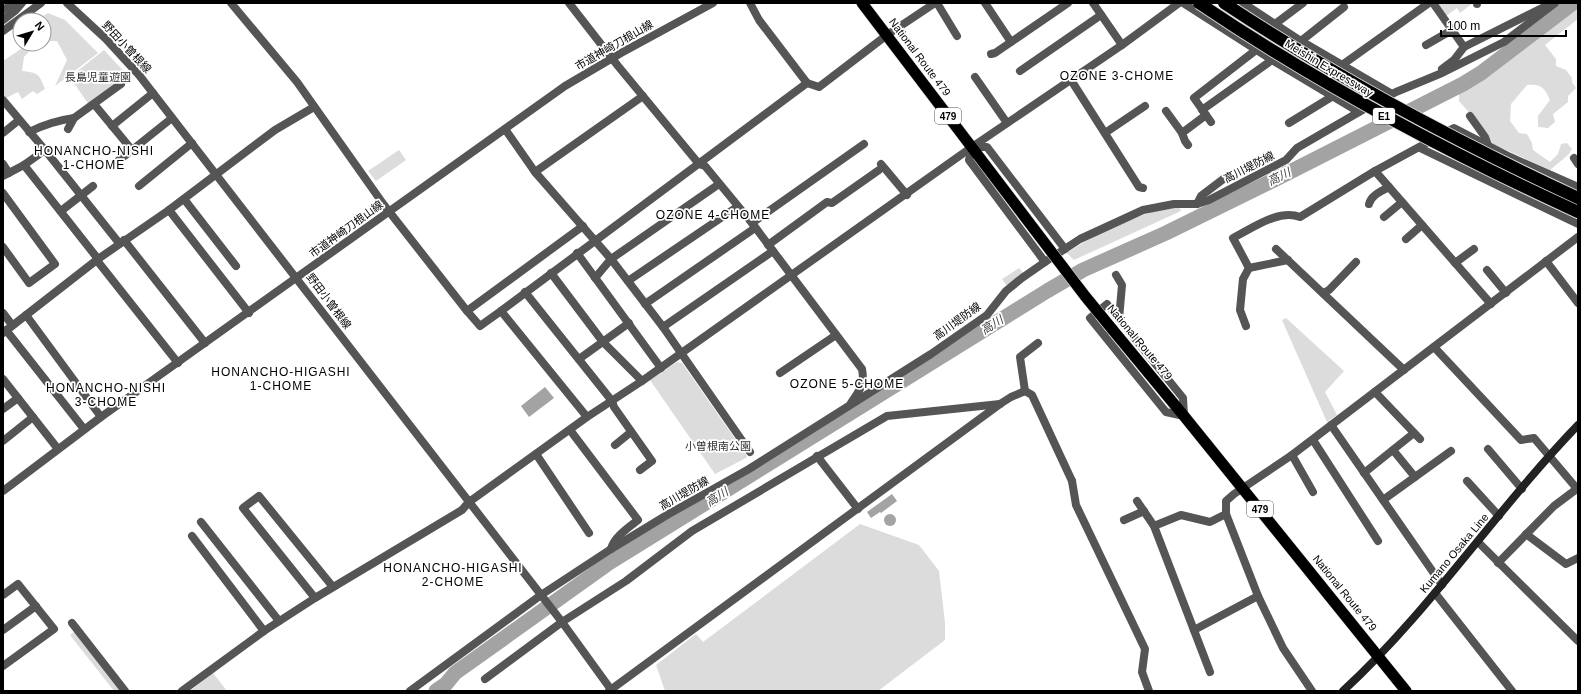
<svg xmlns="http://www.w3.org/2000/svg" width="1581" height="694" viewBox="0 0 1581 694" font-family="Helvetica,'Noto Sans JP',sans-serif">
<rect width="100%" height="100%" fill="#fff"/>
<g fill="#dcdcdc">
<path d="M1438,3H1473L1460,13L1457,8L1446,16Z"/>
<path d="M1578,5V19L1545,45L1556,59V66L1566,70L1572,78V82L1576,88L1568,96V102L1553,114L1555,122L1548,128L1538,127V116L1550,100C1544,87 1541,84 1527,85L1511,104L1510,121L1519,133L1527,134L1532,143L1533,150L1550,162L1558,154L1561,144L1567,143L1572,149L1568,155L1550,170L1493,144L1488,134L1459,101V91L1498,67Z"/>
<path d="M48,13L65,20L98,53L55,86L67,60L57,41H44V20H36Z"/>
<path d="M28,44H36L24,57L22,71C38,73 39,73 45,89L37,94L33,91L22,99L18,92L6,98L3,94V61Z"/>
<path d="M104,50L129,77L89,105L70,77Z"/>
<path d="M399,150L406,160L376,181L368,171Z"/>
<path d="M1179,207L1181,211L1074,260L1067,253C1091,237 1119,223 1146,214C1156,210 1168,209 1179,207Z"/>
<path d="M1019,268L1024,274L1007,286L1002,279Z"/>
<path d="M1286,318L1344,371L1325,392L1337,415L1327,422L1282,320Z"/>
<path d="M677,362L682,363L747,456L746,458L715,474L650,380Z"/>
<path d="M860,524L919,545L939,571L945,623V640L878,691H665L656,665L696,634L703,642Z"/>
<path d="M75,631L123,691H114L70,635Z"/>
<path d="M213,673L227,691H190Z"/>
</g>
<g fill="#a3a3a3">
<path d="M545,387L554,398L529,417L521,406Z"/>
<path d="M892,494L897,501L881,513L880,512L871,518L867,512Z"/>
<circle cx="890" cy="520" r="6"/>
</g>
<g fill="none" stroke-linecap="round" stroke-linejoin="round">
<path stroke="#a3a3a3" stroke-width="15" d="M436,691L446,684L455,673L609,563L1047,291L1083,270L1166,233L1276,179L1463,84L1481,73L1573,3"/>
<defs>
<g id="trunk">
<path d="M862,3L1034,229"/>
<path d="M1112,329L1184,416L1406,691"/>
</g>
</defs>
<use href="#trunk" stroke="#dbdbdb" stroke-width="12"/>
<g stroke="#555" stroke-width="8">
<path d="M231,3L297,82L384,205L467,311L480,326L501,311L587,417"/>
<path d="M569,3L618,66L699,164L705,166L752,223L862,369C865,385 860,389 851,403"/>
<path d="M750,3L759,20L807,83"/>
<path d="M937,3L957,36"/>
<path d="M985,3L1011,42"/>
<path d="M1093,3L1122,45"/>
<path d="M1183,3L1272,60L1359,112"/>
<path d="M1243,3L1301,41L1392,94"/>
<path d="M1433,3L1464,47L1544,7"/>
<path d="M1477,3V4"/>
<path d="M3,10L15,3"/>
<path d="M3,20L16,10L22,3"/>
<path d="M1275,24L1303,3"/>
<path d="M3,31L41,3"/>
<path d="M1301,41L1344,7"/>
<path d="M1426,45L1452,30"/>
<path d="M991,54L995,53L1068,3"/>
<path d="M1342,65L1429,3"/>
<path d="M1442,69L1454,60L1464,47"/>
<path d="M1020,71L1101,15"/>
<path d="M975,77L1007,123"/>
<path d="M1071,80L1139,187L1143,188"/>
<path d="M3,100L45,150L119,243"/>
<path d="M94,104L132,150L172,118"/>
<path d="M1202,110L1272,60"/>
<path d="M1166,111L1182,133L1185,141L1188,145"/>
<path d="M1470,116L1485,137L1488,145"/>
<path d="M74,118L121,84"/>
<path d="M1211,122L1194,98L1256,50"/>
<path d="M1289,123L1333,96"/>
<path d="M112,126L153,93"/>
<path d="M505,129L535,172L611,259L663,327L750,452"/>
<path d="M29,132C43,125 60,120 74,118L68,129"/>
<path d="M3,133L19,120"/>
<path d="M1105,133L1145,106"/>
<path d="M1182,133L1206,115"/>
<path d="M1420,148L1578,224"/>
<path d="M1574,158L1578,164"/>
<path d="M119,160L132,150"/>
<path d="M3,164L9,173"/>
<path d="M881,164L907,195"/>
<path d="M24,165L98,259L99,263L178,363"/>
<path d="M1375,171L1491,304"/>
<path d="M535,172L643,96"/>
<path d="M3,176L24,165L45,150"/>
<path d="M139,186L192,143"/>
<path d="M3,193L55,264L29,283L3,247"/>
<path d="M184,199L236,266"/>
<path d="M1197,204L1201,196L1226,177"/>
<path d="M1369,204C1371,195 1382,191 1389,187"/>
<path d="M169,210L249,313"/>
<path d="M61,211L93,186"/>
<path d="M1384,217L1402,202"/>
<path d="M752,223L864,144"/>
<path d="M1406,239L1422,225"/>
<path d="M124,240L205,343"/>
<path d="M768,245L827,202L832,203L879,170"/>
<path d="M1276,249L1404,370"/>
<path d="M577,253L661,368"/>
<path d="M1546,261L1578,303"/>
<path d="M1045,262L969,160L972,147H987L1065,249"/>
<path d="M1455,263L1474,249"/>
<path d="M1249,268L1233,238C1253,228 1278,209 1300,217L1375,171L1454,128L1510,157L1578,187"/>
<path d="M1487,270L1506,293"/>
<path d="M551,273L603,342L642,381"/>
<path d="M1116,275L1122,285L1119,319"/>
<path d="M595,278L611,259L719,184"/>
<path d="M628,281L737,207"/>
<path d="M525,292L612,401L614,407L652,461L640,470"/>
<path d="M1323,293L1329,290L1356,262"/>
<path d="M645,304L755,228"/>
<path d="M1107,304L1183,398L1184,416L1166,412L1090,318Z"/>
<path d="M467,311L583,226"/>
<path d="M501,311L807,83L819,87L887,35L935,3"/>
<path d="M3,313L12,325"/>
<path d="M26,315L101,417"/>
<path d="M1246,326L1240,310L1243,279L1249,268L1288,260"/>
<path d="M663,327L773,251"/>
<path d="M6,330L84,429"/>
<path d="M3,333L98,259L169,210L275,130L314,107"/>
<path d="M1434,347L1521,440L1534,438L1578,490"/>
<path d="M579,359L629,323"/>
<path d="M780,373L836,335"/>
<path d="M3,379L58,449"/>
<path d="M1025,391L1020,357L1038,343"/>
<path d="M1375,392L1420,439"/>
<path d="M3,409L18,398"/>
<path d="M1331,425L1442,585"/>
<path d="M570,430L638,520C629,527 614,537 611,549"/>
<path d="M1313,440L1378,541"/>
<path d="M3,441L33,417"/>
<path d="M615,445L631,432"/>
<path d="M1488,449L1522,489"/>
<path d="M1393,450L1415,477"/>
<path d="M536,454L589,533"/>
<path d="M1292,455L1313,492"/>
<path d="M817,456L858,509"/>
<path d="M1364,473L1414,433"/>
<path d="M1072,481L1076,505L1145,649L1142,672L1149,691"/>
<path d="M1467,481L1499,516"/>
<path d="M1383,500L1451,451"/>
<path d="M1137,501L1154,526L1210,672"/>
<path d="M1124,520L1144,511"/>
<path d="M201,522L279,621"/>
<path d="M1154,526L1181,515L1210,522L1226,514"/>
<path d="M1526,534L1566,564L1578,558"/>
<path d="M192,536L264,631"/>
<path d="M1478,542L1578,641"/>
<path d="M1498,563L1554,506L1578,488"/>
<path d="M1435,593L1512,691"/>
<path d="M3,595L18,584L54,629L3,666"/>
<path d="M315,598L243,508L259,496L333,587"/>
<path d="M72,623L125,691"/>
<path d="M3,630L36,606"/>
<path d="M1194,630L1258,596"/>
<path d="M485,679L562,622L626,581L692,531L887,416L1000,404"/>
<path d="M182,691L264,631L315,598L462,510L469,502L587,417L642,381L972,147L1122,45L1179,3"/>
<path d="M410,691L541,595L611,549L667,515L749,469L931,354L987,315L1006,291L1022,278L1045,262L1080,239L1143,210L1174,204H1197L1209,200L1286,160L1297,148L1359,112L1396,92L1442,73L1504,42L1555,3"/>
<path d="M609,691L1000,404"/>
<path d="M1312,691L1283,648L1258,596L1226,514V501L1234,494L1292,455L1578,237"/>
</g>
<g stroke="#555" stroke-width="8">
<path d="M67,3L106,39L139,75L562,622L612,691"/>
<path d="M1000,404L1011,397L1025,391L1032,395L1072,481"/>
<path d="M3,491L101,417L565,86L621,53L713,3"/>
</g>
<path stroke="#222" stroke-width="8" d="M1343,691C1430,611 1496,510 1578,425"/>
<use href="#trunk" stroke="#000" stroke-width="11"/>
<defs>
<path id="trunk-bridge" d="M1034,229L1085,296L1112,329"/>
<g id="motorway-bridge">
<path d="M1199,3C1319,84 1447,152 1578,212"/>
<path d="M1224,3C1337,78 1455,141 1578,198"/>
</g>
</defs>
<use href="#trunk-bridge" stroke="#dbdbdb" stroke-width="12" stroke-linecap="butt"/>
<use href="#motorway-bridge" stroke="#dbdbdb" stroke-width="14" stroke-linecap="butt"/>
<use href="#trunk-bridge" stroke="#000" stroke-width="11"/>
<use href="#motorway-bridge" stroke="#000" stroke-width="12"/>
</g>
<g text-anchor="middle" stroke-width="3.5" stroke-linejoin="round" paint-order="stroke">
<g fill="#fff" stroke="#4c4c4c" stroke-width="1">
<rect x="935" y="108" width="26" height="16" rx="3"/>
<rect x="1373" y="108" width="22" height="16" rx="3"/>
<rect x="1247" y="501" width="26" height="16" rx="3"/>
</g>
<g font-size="10" font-weight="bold" fill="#000">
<text x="948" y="120">479</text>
<text x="1384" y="120">E1</text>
<text x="1260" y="513">479</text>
</g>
<g font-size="11" fill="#000" stroke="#fff">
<text transform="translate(614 45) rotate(-30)" y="4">市道神崎刀根山線</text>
<text transform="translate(127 47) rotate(47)" y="4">野田小曽根線</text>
<text transform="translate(920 57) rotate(53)" y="4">National Route 479</text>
<text transform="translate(1329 68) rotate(31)" y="4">Meishin Expressway</text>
<text transform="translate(1249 167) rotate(-27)" y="4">高川堤防線</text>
<text transform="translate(346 229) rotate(-36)" y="4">市道神崎刀根山線</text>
<text transform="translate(329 301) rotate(53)" y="4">野田小曽根線</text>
<text transform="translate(957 321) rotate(-36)" y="4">高川堤防線</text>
<text transform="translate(1140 342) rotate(50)" y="4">National Route 479</text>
<text transform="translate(684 493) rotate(-30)" y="4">高川堤防線</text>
<text transform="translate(1454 553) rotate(-50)" y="4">Kumano Osaka Line</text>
<text transform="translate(1345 593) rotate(51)" y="4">National Route 479</text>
</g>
<g font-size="11" fill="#333" stroke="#fff">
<text x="98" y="81">長島児童遊園</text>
<text x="718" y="450">小曽根南公園</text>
</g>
<g font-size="12" letter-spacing="1" fill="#000" stroke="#fff">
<text x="1117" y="80">OZONE 3-CHOME</text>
<text x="94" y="155">HONANCHO-NISHI<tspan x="94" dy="14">1-CHOME</tspan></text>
<text x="713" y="219">OZONE 4-CHOME</text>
<text x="281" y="376">HONANCHO-HIGASHI<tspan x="281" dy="14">1-CHOME</tspan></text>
<text x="847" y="388">OZONE 5-CHOME</text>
<text x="106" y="392">HONANCHO-NISHI<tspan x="106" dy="14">3-CHOME</tspan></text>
<text x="453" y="572">HONANCHO-HIGASHI<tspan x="453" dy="14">2-CHOME</tspan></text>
</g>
<g font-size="12" font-style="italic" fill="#444" stroke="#fff">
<text transform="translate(1279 177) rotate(-26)" y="4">高川</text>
<text transform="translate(992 325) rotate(-32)" y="4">高川</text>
<text transform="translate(717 497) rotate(-32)" y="4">高川</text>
</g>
</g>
<rect width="1581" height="694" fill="none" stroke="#000000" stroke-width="8"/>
<g transform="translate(32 32) rotate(52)"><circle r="19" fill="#ffffff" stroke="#999999"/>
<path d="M0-3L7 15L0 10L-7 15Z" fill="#000000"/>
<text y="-6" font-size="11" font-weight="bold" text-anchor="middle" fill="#000000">N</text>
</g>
<path d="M1441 30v6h125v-6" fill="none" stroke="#000000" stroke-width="2"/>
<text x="1447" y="30" font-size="12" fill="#000000" stroke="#ffffff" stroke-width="3" paint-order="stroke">100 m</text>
</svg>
